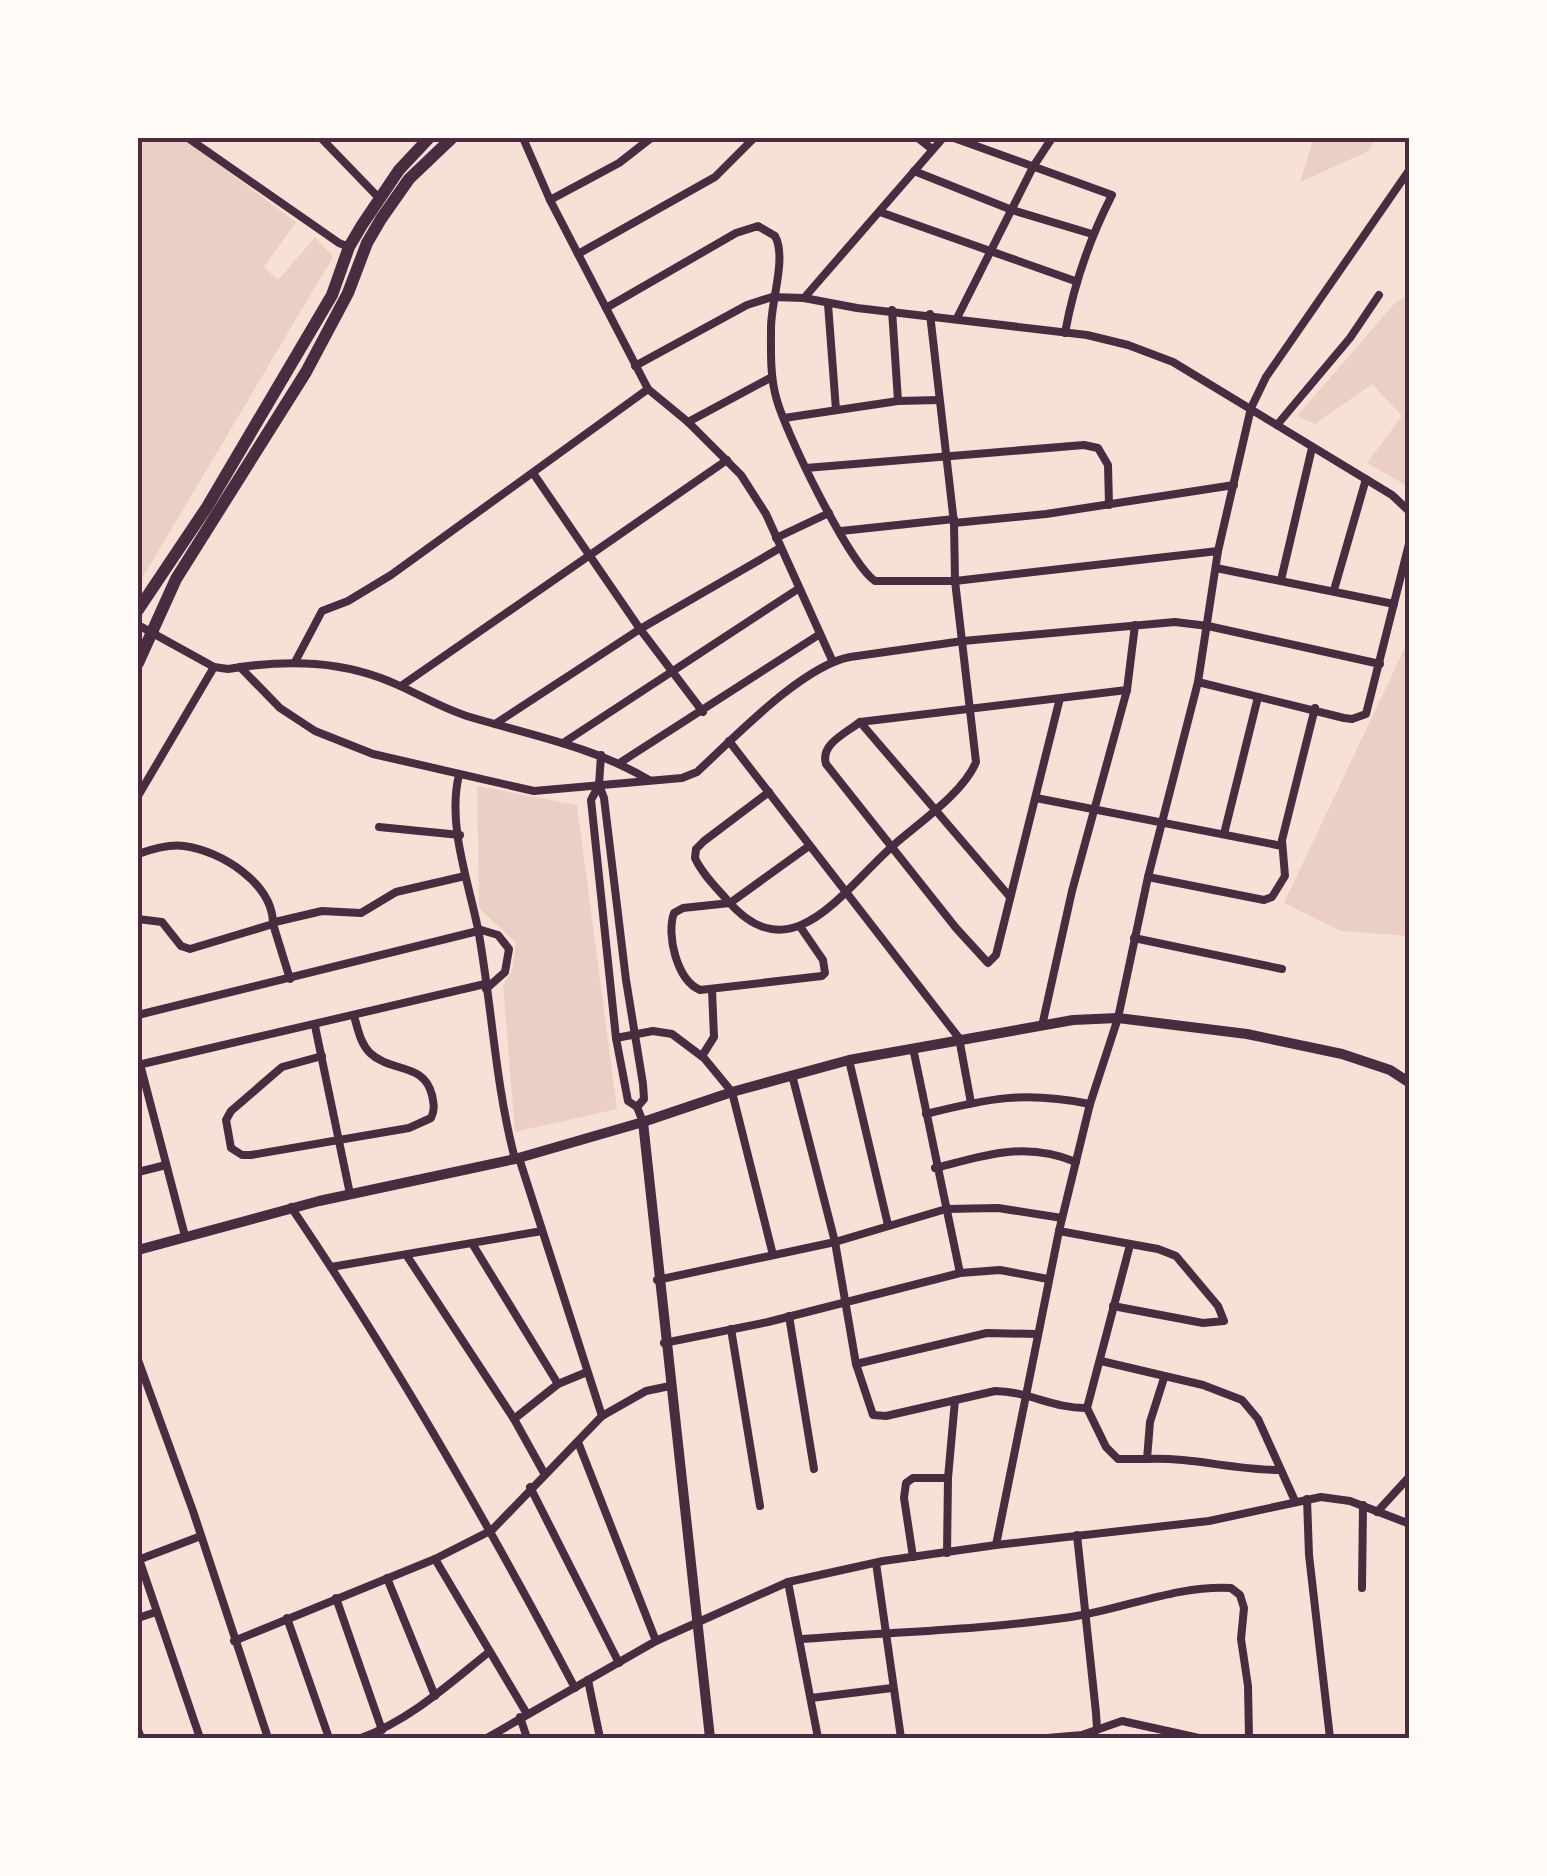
<svg xmlns="http://www.w3.org/2000/svg" width="1547" height="1876" viewBox="0 0 1547 1876" font-family="'Fira Sans Condensed',sans-serif">
<rect width="100%" height="100%" fill="#f7e1d7"/>
<g fill="#ebcfc5">
<path d="M138,138H182L296,222L264,267L278,280L315,237L333,257L140,582Z"/>
<path d="M1314,138H1376L1369,151L1300,182Z"/>
<path d="M1409,295V487L1367,463L1402,416L1372,384L1315,424L1297,416L1395,303Z"/>
<path d="M1409,639V936L1341,931L1284,903Z"/>
<path d="M477,786L577,805L617,1109L515,1132L503,985L512,971L516,943L479,908Z"/>
</g>
<g fill="none" stroke-linecap="round" stroke-linejoin="round">
<g stroke="#4a2c40" stroke-width="8">
<path d="M188,138L339,243L349,247"/>
<path d="M321,138L379,198"/>
<path d="M523,138L550,200L648,389L688,422L741,475L766,514L832,660"/>
<path d="M918,138L932,149"/>
<path d="M954,138L1112,195C1089,240 1074,283 1065,333"/>
<path d="M914,171L1012,210L1092,234"/>
<path d="M550,200L619,163L651,138"/>
<path d="M880,212L1075,281"/>
<path d="M578,254L715,177L754,138"/>
<path d="M804,298L943,138"/>
<path d="M828,304L836,410"/>
<path d="M606,308L736,233L758,226L775,236C787,258 771,300 771,328C771,351 770,375 776,397C785,432 849,563 875,581H955L1218,551"/>
<path d="M892,310L898,401"/>
<path d="M957,318L1033,167L1052,138"/>
<path d="M635,366L747,305L772,297L804,298L857,308L1087,335L1128,345L1173,362L1392,495L1410,512"/>
<path d="M784,418L898,401L939,400"/>
<path d="M688,422L772,377"/>
<path d="M1277,425L1350,338L1379,295"/>
<path d="M806,468L1084,445L1098,448L1108,465L1109,505"/>
<path d="M533,473L640,629L703,712"/>
<path d="M954,523L1046,514L1234,485"/>
<path d="M841,531L954,519"/>
<path d="M776,538L829,513"/>
<path d="M1216,568L1394,604"/>
<path d="M1281,580L1312,448"/>
<path d="M1334,590L1366,479"/>
<path d="M138,625L214,667L228,669C287,659 345,660 400,686C424,697 444,709 470,717C531,735 594,747 649,780"/>
<path d="M295,662L322,611L348,601L391,575L648,389"/>
<path d="M240,667L280,708L315,731L373,754L534,791L682,778L697,772C734,738 802,666 850,657L963,641L1175,622L1208,626L1380,664"/>
<path d="M1198,682L1344,718L1352,719L1366,714L1410,540"/>
<path d="M401,686L727,460"/>
<path d="M1060,698L996,955L988,963L956,928L826,764C820,744 846,733 860,722L1127,690"/>
<path d="M860,722L1010,897"/>
<path d="M495,724L640,629L780,548"/>
<path d="M729,741L959,1038L971,1103"/>
<path d="M563,743L798,589"/>
<path d="M601,755L599,785L604,798L626,980L643,1084L644,1099L637,1107"/>
<path d="M621,762L820,634"/>
<path d="M459,775C447,824 468,880 478,929C492,1005 495,1084 515,1159"/>
<path d="M599,785L591,800L616,1038L628,1101L637,1107L643,1122"/>
<path d="M769,792L704,841L696,849L695,858C702,874 717,888 728,901C792,975 844,888 895,844C919,823 964,792 976,762L955,581L954,523L930,314"/>
<path d="M138,796L214,667"/>
<path d="M1036,798L1282,846"/>
<path d="M379,827L460,835"/>
<path d="M1224,834L1258,697"/>
<path d="M138,854C152,849 169,844 184,846C222,851 273,884 273,924"/>
<path d="M1148,877L1264,900L1272,897L1285,876L1282,840L1315,708"/>
<path d="M138,919L162,922L181,946L190,949L273,924L290,979"/>
<path d="M275,922L322,911L361,913L396,892L465,876"/>
<path d="M801,928L823,960L825,973L822,976L700,990C677,980 666,935 674,913L683,908L730,903L809,846"/>
<path d="M478,929L498,935L509,949L505,972L486,989"/>
<path d="M1134,938L1282,969"/>
<path d="M138,1015L478,931"/>
<path d="M315,1026L350,1194"/>
<path d="M1042,1026L1072,891L1127,690L1135,625"/>
<path d="M616,1038L653,1031L672,1034L704,1058L732,1092L773,1255"/>
<path d="M913,1048L960,1273"/>
<path d="M322,1056L282,1067L231,1111L226,1120L231,1148L242,1155H251L409,1128L431,1118C435,1110 434,1105 432,1095C424,1062 391,1073 370,1053C360,1043 358,1029 354,1016"/>
<path d="M702,1056L714,1037L712,990"/>
<path d="M849,1060L888,1225"/>
<path d="M140,1064L185,1236"/>
<path d="M138,1065L485,984"/>
<path d="M792,1075L835,1242L856,1364L873,1415L886,1416L995,1391C1027,1391 1055,1409 1087,1408"/>
<path d="M926,1114C989,1098 1025,1091 1090,1104"/>
<path d="M519,1158L602,1416"/>
<path d="M935,1168C987,1155 1025,1141 1076,1162"/>
<path d="M138,1172L166,1165"/>
<path d="M291,1207C396,1362 488,1523 575,1688"/>
<path d="M1059,1231L1158,1249L1176,1256L1218,1306L1224,1321L1203,1323L1113,1306"/>
<path d="M473,1245L558,1384"/>
<path d="M1130,1245L1087,1408L1106,1447L1118,1459H1147"/>
<path d="M407,1256L514,1419L544,1473"/>
<path d="M331,1267L542,1231"/>
<path d="M657,1280L835,1242L946,1209L998,1208L1062,1218"/>
<path d="M789,1316L814,1469"/>
<path d="M731,1329L760,1506"/>
<path d="M664,1343L768,1322L960,1273L1000,1270L1048,1279"/>
<path d="M138,1360L193,1511L268,1738"/>
<path d="M1101,1361L1203,1385L1242,1400L1258,1419L1295,1501"/>
<path d="M856,1364L987,1333L1036,1334"/>
<path d="M1164,1378L1150,1422L1147,1459C1192,1457 1234,1470 1279,1470"/>
<path d="M514,1419L558,1384L587,1372"/>
<path d="M578,1442L656,1641"/>
<path d="M530,1487L619,1663"/>
<path d="M1307,1499L1309,1555L1330,1738"/>
<path d="M1377,1512L1410,1476"/>
<path d="M1077,1535L1096,1713L1097,1729L1090,1738"/>
<path d="M996,1545L1059,1231L1090,1104L1118,1018L1148,877L1198,682L1218,551L1251,408L1266,377L1410,169"/>
<path d="M947,1553L948,1478L955,1400"/>
<path d="M138,1556L200,1738"/>
<path d="M913,1557L904,1498L906,1483L913,1478H948"/>
<path d="M435,1559L527,1714"/>
<path d="M138,1560L201,1536"/>
<path d="M876,1563L901,1738"/>
<path d="M387,1578L435,1696"/>
<path d="M788,1582L818,1738"/>
<path d="M1362,1588L1363,1505"/>
<path d="M336,1598L382,1730"/>
<path d="M138,1618L156,1612"/>
<path d="M287,1618L329,1738"/>
<path d="M802,1639C892,1632 981,1630 1071,1617C1124,1609 1177,1585 1231,1588L1240,1595L1244,1608L1241,1639L1248,1686L1249,1738"/>
<path d="M234,1641L435,1559L492,1530L602,1416L646,1391L670,1386"/>
<path d="M588,1680L600,1738"/>
<path d="M811,1698L892,1688"/>
<path d="M520,1717L527,1738"/>
<path d="M138,1730L141,1738"/>
<path d="M361,1738C410,1720 449,1684 489,1652"/>
<path d="M487,1738L656,1641L788,1582L883,1561L996,1545L1209,1521L1321,1497L1350,1501L1410,1524"/>
<path d="M1047,1738L1082,1735L1122,1721L1199,1738"/>
</g>
<g stroke="#4a2c40" stroke-width="10">
<path d="M643,1122L710,1738"/>
<path d="M138,1250L319,1201L515,1159L643,1122L732,1092L849,1060L1073,1020L1118,1018L1247,1034L1342,1054L1390,1070L1410,1083"/>
</g>
<g stroke="#4a2c40" stroke-width="12">
<path d="M138,610L207,507L332,295L349,247L362,225L399,170L429,138"/>
<path d="M138,663L176,579L306,372L348,293L367,243L381,219L409,179L452,138"/>
</g>
</g>
<rect width="1547" height="1876" fill="none" stroke="#fffaf5" stroke-width="280"/>
<rect x="140" y="140" width="1267" height="1596" fill="none" stroke="#4a2c40" stroke-width="4"/>
</svg>
